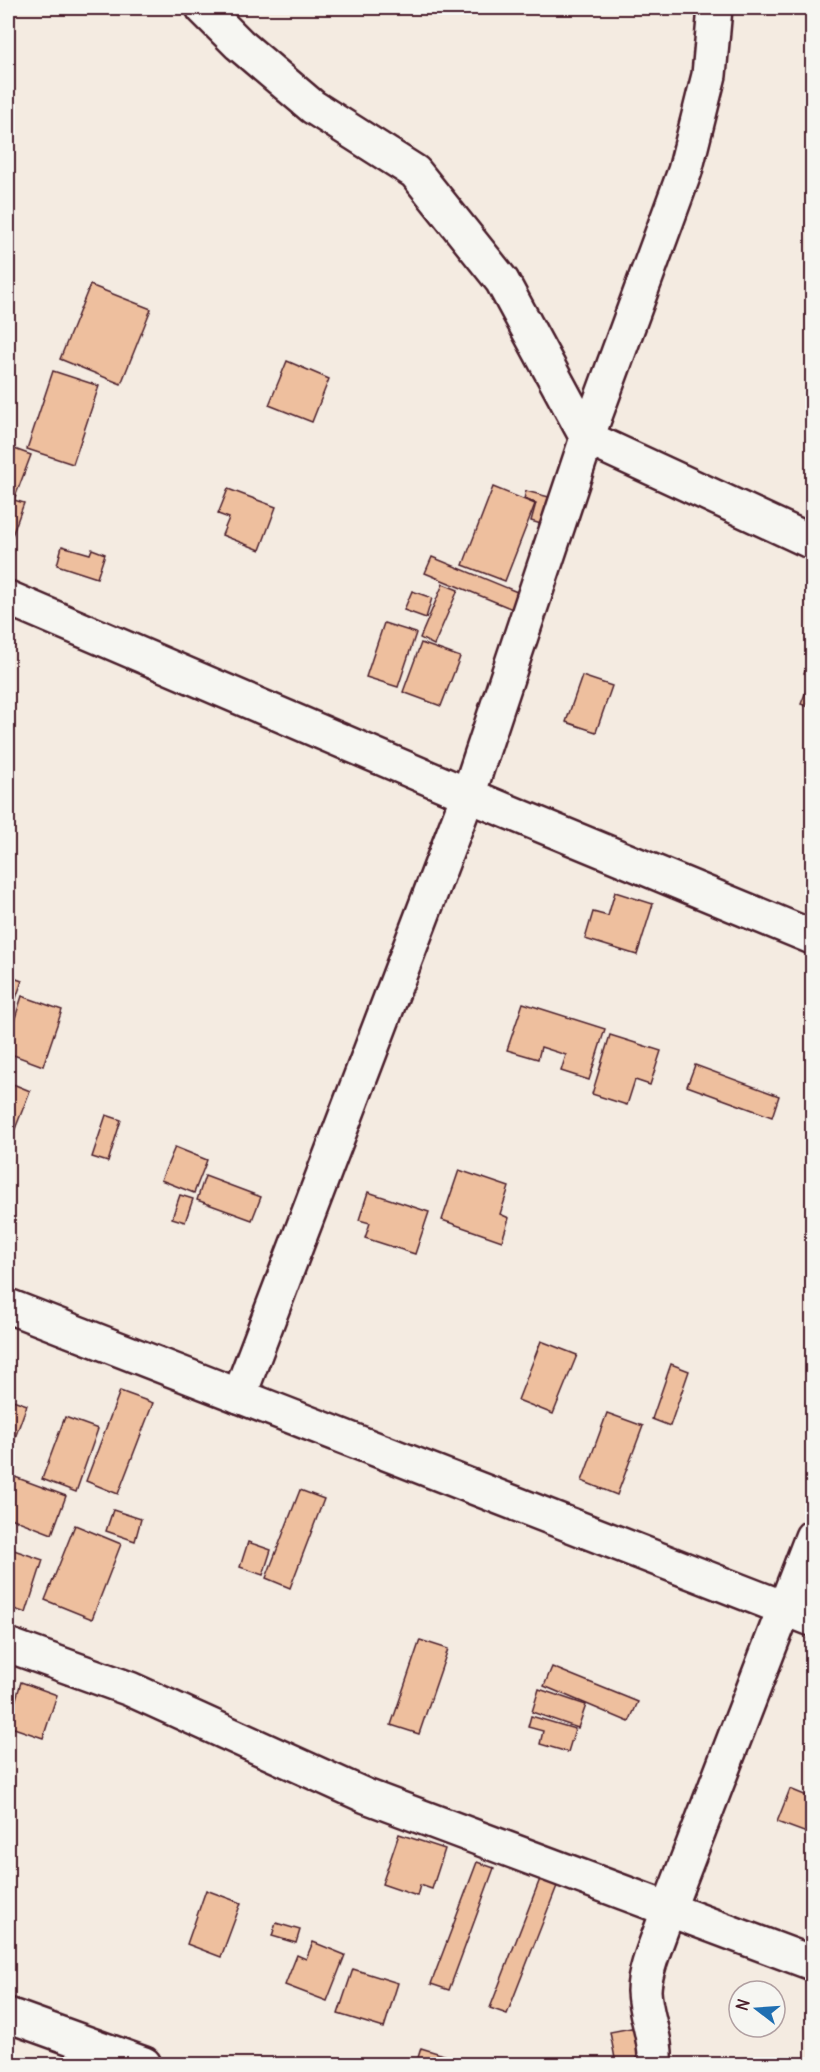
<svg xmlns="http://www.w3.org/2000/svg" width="820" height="2072" viewBox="0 0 820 2072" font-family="Delius,sans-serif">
<rect width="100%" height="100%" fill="#f4ebe1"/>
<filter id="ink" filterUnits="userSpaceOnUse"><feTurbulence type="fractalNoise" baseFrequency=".0167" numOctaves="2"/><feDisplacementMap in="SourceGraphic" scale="12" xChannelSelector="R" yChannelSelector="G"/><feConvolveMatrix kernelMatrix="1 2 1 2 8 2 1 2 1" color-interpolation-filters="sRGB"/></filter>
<g filter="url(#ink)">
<g fill="#eebf9e" stroke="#4a1f2b" stroke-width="1.5">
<path d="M90,285L151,309L121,384L60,359Z"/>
<path d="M287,361L329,379L312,422L269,405Z"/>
<path d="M53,371L99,386L73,464L27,449Z"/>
<path d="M9,447L31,455L14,500L24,503L10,541L8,540Z"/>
<path d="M493,487L535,504L505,581L463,565Z"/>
<path d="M228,489L276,507L260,550L222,535L229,518L218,514Z"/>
<path d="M526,491L549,497L541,524L531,521L536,503L524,499Z"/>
<path d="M62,546L90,554L92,549L105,554L97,578L57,565Z"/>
<path d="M432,557L522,594L515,610L425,573Z"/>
<path d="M443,584L458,590L434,645L420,638Z"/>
<path d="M412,591L432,598L426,618L404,610Z"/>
<path d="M384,623L416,633L398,687L366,677Z"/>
<path d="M421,643L460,657L441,706L403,692Z"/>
<path d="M812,651V708L801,704L812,676L804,673Z"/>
<path d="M582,676L612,686L596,732L566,722Z"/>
<path d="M615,892L653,904L637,955L585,939L593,912L608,916Z"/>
<path d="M8,976L22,981L13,1007L8,1004Z"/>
<path d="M22,996L62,1010L43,1066L8,1053V1040Z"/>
<path d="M523,1003L605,1029L589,1080L561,1071L566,1055L541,1047L538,1059L507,1050Z"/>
<path d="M610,1035L661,1051L650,1085L635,1080L627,1105L592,1094Z"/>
<path d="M695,1065L779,1096L772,1117L687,1086Z"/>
<path d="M8,1082L30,1091L15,1129L8,1126Z"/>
<path d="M106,1115L121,1120L108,1162L92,1157Z"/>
<path d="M8,1132L13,1134L8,1148Z"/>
<path d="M175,1147L207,1160L194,1193L161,1180Z"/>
<path d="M459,1170L509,1187L500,1214L509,1218L502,1241L442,1220Z"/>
<path d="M205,1176L261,1197L252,1220L197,1200Z"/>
<path d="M368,1192L429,1212L415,1254L365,1238L370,1223L359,1220Z"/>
<path d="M180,1195L193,1199L185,1222L172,1218Z"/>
<path d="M541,1341L577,1355L553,1414L518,1400Z"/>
<path d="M671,1364L689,1371L670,1426L652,1419Z"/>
<path d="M120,1391L153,1403L118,1494L86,1481Z"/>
<path d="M10,1399L27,1405L8,1457V1405Z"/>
<path d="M607,1413L643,1426L617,1495L582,1481Z"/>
<path d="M65,1417L98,1429L76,1492L42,1479Z"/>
<path d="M15,1477L66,1496L52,1534L8,1517V1497Z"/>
<path d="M300,1490L324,1499L290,1588L266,1578Z"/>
<path d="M113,1510L141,1519L135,1541L106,1531Z"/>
<path d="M75,1525L121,1544L92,1619L45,1600Z"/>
<path d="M248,1542L271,1550L263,1575L240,1567Z"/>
<path d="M8,1548L43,1560L26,1613L8,1607Z"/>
<path d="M420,1640L448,1649L419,1734L391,1725Z"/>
<path d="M552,1667L638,1702L629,1722L544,1686Z"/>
<path d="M21,1682L57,1695L43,1738L8,1726Z"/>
<path d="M539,1689L586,1705L578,1728L532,1712Z"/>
<path d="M531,1716L575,1729L568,1752L540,1744L543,1731L528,1727Z"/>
<path d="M790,1789L812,1798V1835L777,1822Z"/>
<path d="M399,1834L445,1849L432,1889L420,1885L417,1896L382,1884Z"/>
<path d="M477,1862L494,1868L449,1990L431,1984Z"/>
<path d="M540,1879L557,1886L507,2014L490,2008Z"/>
<path d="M206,1890L241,1903L221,1957L187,1944Z"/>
<path d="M276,1923L300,1930L296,1943L272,1936Z"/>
<path d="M313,1942L345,1955L327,2001L285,1985L297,1955L306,1959Z"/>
<path d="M353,1969L398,1983L384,2028L338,2014Z"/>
<path d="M642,2026L649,2064H616L610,2032Z"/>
<path d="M421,2048L473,2064H416Z"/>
</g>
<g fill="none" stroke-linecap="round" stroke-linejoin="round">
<defs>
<g id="minor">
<path d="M203,8L239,44L313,107L415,172L502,281L587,438L812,542"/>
<path d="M8,598L468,795L812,937"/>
<path d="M8,1306L812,1619"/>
<path d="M239,1396L468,795L587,438L685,171L709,75L715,8"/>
<path d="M8,1645L130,1689L366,1796L812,1963"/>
<path d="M8,2015L144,2064"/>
<path d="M655,2064C657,2039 645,2016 644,1991C644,1969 661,1933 668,1910L812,1537"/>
</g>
</defs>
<use href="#minor" stroke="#4a1f2b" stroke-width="38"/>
<use href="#minor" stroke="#f6f6f2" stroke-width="33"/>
</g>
</g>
<rect width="820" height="2072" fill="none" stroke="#f6f6f2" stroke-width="30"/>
<rect x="15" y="15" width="790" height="2042" fill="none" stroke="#4a1f2b" stroke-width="2" filter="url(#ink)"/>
<g transform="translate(757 2009) rotate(287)"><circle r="28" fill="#f6f6f2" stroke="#b1a0a2" stroke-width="1.5"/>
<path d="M0-4.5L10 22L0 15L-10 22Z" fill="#1f6fb2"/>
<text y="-9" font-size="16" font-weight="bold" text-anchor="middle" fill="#4a1f2b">N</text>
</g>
</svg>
